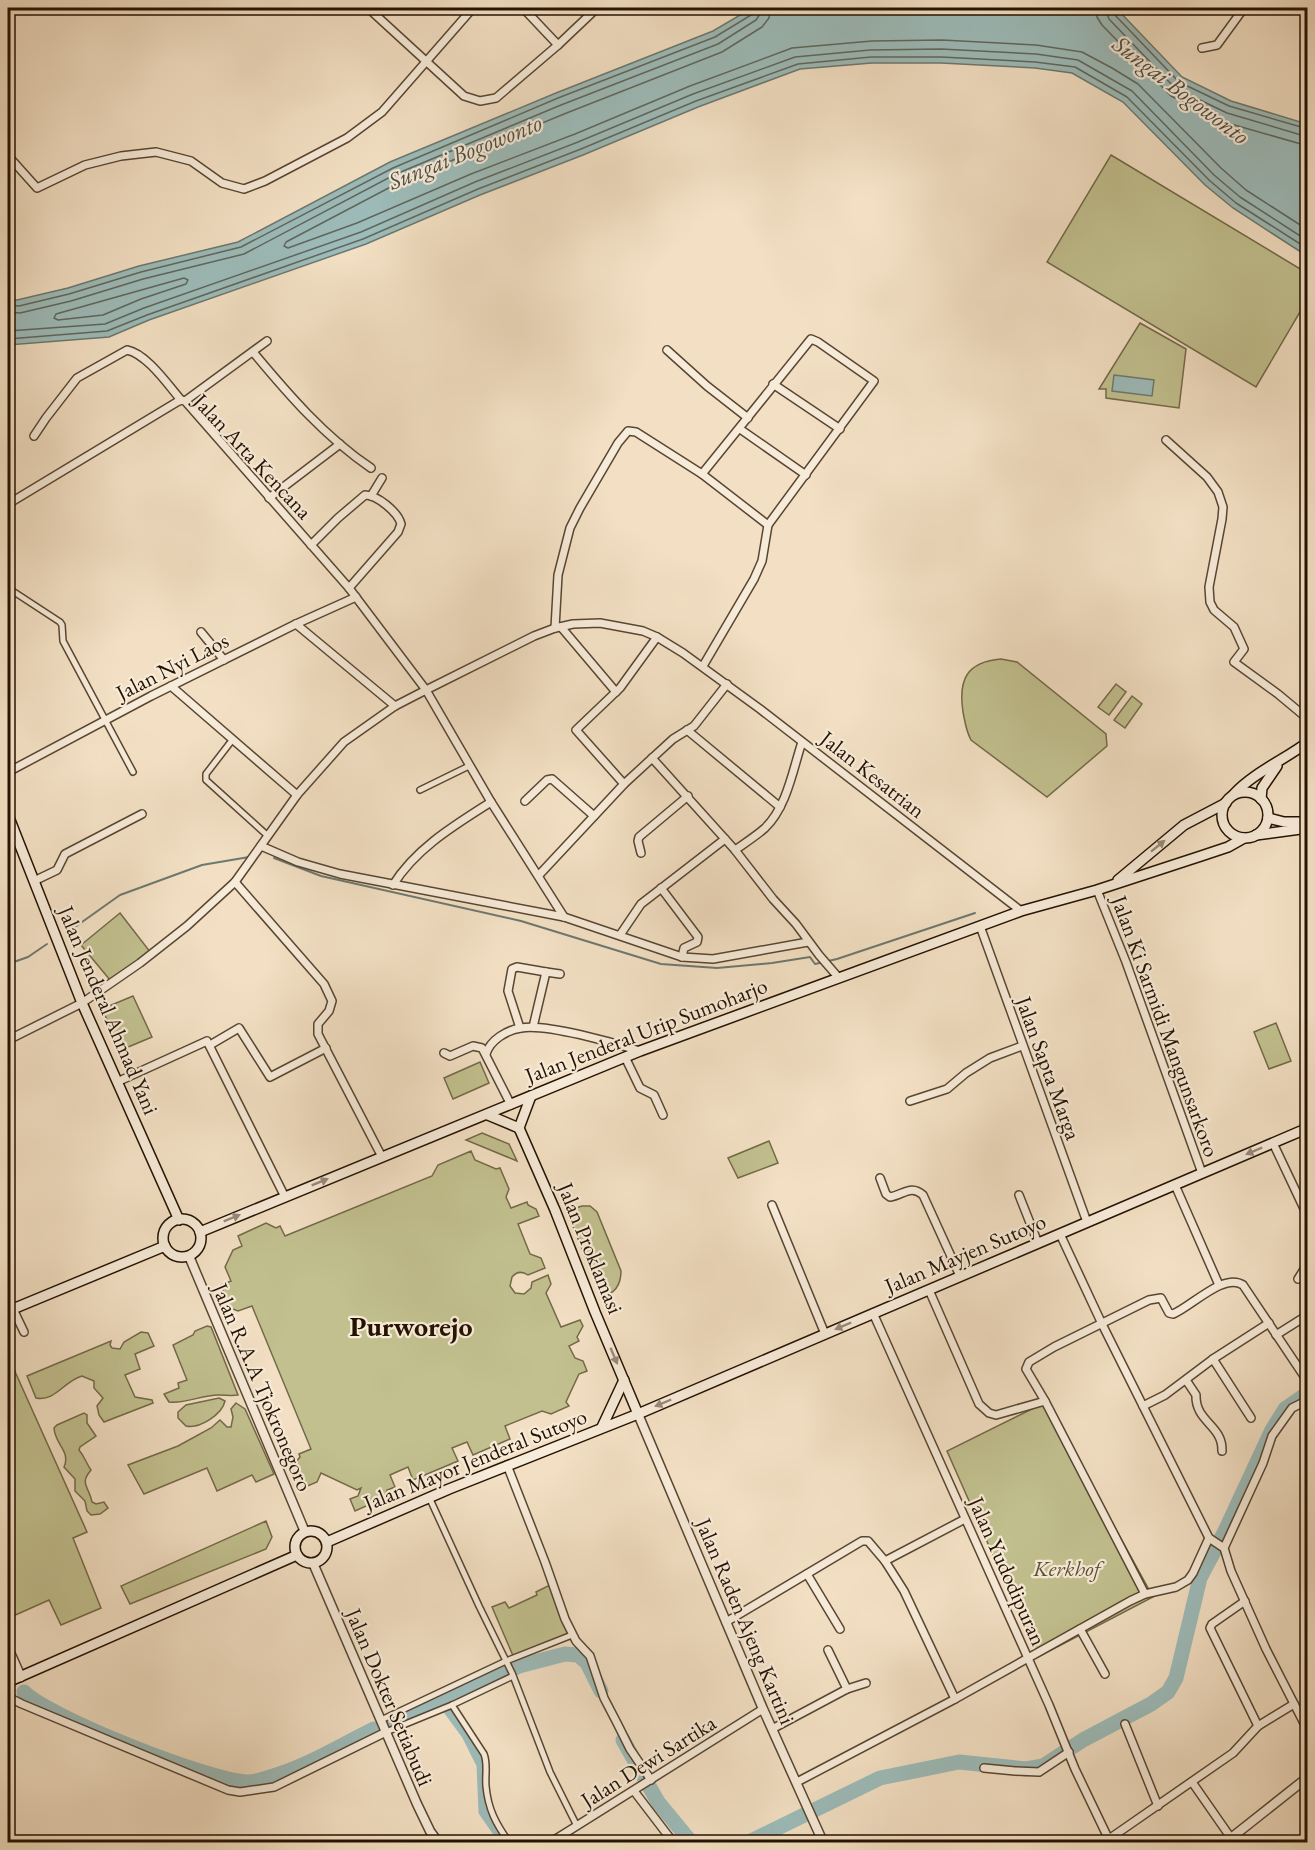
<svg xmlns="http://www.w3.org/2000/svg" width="1315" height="1850" viewBox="0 0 1315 1850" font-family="'EB Garamond',serif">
<rect width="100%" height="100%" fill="#f3e0c4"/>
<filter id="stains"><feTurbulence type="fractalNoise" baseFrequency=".00333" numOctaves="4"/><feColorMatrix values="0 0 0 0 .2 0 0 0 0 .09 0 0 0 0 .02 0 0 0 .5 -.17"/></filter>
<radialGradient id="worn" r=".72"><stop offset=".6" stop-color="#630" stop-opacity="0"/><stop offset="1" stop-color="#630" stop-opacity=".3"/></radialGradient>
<g fill="#c2c08f" stroke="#736948" stroke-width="1.5">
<path d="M1111,155L1307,273V300L1256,387L1047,262Z"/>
<path d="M1140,323L1186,349L1179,408L1106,398V389H1099Z"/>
<path d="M1001,659L1017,662L1106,734L1107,746L1047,797L971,740C966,731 965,722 963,712C958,679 967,662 1001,659Z"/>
<path d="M1116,684L1126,692L1109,715L1098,707Z"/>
<path d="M1132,696L1142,704L1125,728L1114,720Z"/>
<path d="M120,913L151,953L110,980L81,945Z"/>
<path d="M133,996L152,1037L121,1050L102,1009Z"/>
<path d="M1276,1023L1291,1061L1269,1069L1254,1032Z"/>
<path d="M480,1062L489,1083L453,1099L444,1078Z"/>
<path d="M482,1133L509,1144L517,1161L466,1140Z"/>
<path d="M769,1141L778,1163L738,1178L728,1158Z"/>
<path d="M471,1151L475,1160L496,1169L500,1168L509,1189L506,1197L511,1208L527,1202L528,1205L536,1209L539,1216L518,1224L530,1254L541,1258L545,1268L528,1275C522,1271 517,1271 512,1277L510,1286L515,1293L524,1294L531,1288L532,1282L548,1275L551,1284L546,1293L561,1327L580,1320L583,1326L577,1337L579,1341L569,1346L575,1358L583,1361L587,1371L579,1374L566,1402L569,1406L551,1414L542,1411L505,1426L510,1439L473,1455L467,1442L452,1448L458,1461L413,1480L408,1467L390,1475L395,1487L387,1490L384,1498L355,1511L350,1499L358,1496L361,1488L357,1490L321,1473L317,1482L305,1487L295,1463L300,1457L299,1454L311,1449L252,1306L238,1311L230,1308L221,1285L231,1281L225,1267L233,1250L242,1246L238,1236L266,1223L276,1228L280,1226L285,1236L432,1176L438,1165Z"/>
<path d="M582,1206H590L597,1212L621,1271C621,1285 615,1294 601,1297L567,1211Z"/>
<path d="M207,1326L211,1327L238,1395C231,1396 226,1395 218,1395C202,1395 185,1404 169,1402L164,1394L179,1388L178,1383L187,1380L173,1345L193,1335L195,1331Z"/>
<path d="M141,1332L148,1333L154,1346L135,1354L140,1369L125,1375L135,1397L152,1400L153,1403L104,1422L99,1415L97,1406L103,1398L94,1388V1381L82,1376C64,1381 55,1402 36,1398L27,1376L111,1341L110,1345L112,1348L120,1349L124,1342Z"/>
<path d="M8,1356L87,1532L73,1538L101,1608L61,1625L49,1600L11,1617L8,1610Z"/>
<path d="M219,1398L225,1401C222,1415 199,1429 186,1426L178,1418V1412L186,1405Z"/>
<path d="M1046,1402L1153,1597L1038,1657L947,1451Z"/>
<path d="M236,1403L245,1409L274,1474L256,1482L252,1475L217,1491L207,1468L144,1494L128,1465L178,1446L211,1428L220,1420L227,1427H231L233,1417L231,1409Z"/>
<path d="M84,1413L87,1415V1423L96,1436L80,1447L79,1450C85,1457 86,1463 91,1470C79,1484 89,1486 92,1502L96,1504L104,1502L108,1508L100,1514L91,1515L87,1511L85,1501L75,1491V1479L64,1467C71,1451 55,1445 54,1428L57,1425Z"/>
<path d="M266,1521L272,1537L266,1549L130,1604L121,1586Z"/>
<path d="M552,1584L572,1635L514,1658L492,1607L505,1602L509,1608L537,1595L536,1592Z"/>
</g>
<g fill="#9dbcba" stroke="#6d7870" stroke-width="1.5">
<path d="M752,8H1116L1182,77L1231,101L1307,124V256L1233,208L1205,185L1123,102L1072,73L1035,68L941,63H872L800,69L698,107L583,155L480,195L366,244L149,320L109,337L8,345V299L17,300L68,288L139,266L238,242L390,162L556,93L713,31Z"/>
<path d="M1114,375L1154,380L1152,396L1112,391Z"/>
</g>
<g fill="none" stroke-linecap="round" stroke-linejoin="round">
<g stroke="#60675e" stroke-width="1.5">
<path d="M770,8L769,18L762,27L722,52L564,114L400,182L286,242L284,246L288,248L357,223L471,174L575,134L690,86L792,48L872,41L942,40L1036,45L1082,52L1112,68L1138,84L1221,168L1246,190L1308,230"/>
<path d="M1096,8L1097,17L1102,25L1171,96L1224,122L1308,146"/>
<path d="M1105,8L1109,19L1175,88L1227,113L1308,137"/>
<path d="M1113,8L1114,14L1179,82L1229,106L1308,129"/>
<path d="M184,278L188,280L186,284L141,299L103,315L58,320L54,318L56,314Z"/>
<path d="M8,305L19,306L69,294L141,272L241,247L393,168L558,98L715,37L751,15L754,8"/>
<path d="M8,312L20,313L71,301L143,279L244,254L396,174L561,105L718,44L756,20L760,14L761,8"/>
<path d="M8,331L105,324L144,308L361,232L475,182L578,142L693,94L795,57L870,50L941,49L1036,54L1078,60L1132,91L1214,175L1240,197L1308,241"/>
<path d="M8,339L107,331L147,315L363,239L478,189L581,149L696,101L798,64L871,57H941L1035,62L1075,67L1127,97L1209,180L1236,203L1308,249"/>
</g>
<g stroke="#6d7870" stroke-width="2">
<path d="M274,858L321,876L521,921L661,964L717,968L772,963L810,957L815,964L837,959L975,913"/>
<path d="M75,927L120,895L202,865L249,857"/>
<path d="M8,964L28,957L47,944"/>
</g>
<path stroke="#9dbcba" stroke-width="9" d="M441,1701L466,1735L481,1765L483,1812L504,1842"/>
<g stroke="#9dbcba" stroke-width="15">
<path d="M24,1692C48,1717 212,1782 248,1782C255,1782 263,1779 270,1777C308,1766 339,1746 374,1729"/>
<path d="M394,1720L519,1666L565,1654L578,1655L587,1663L601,1691"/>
<path d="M623,1740L658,1802L691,1842"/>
<path d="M749,1842L880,1778L959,1762L1026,1769L1043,1766L1083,1740L1151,1704L1168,1692L1176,1678L1200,1578L1225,1531L1272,1430L1285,1409L1308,1393"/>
</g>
<defs>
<g id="pedestrian">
<path d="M8,588L60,622L62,625L63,641L133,772"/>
<path d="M233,739L206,774V780L268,836"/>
<path d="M420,790L469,766"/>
<path d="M429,1497L479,1606L512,1673L550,1772L577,1826"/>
<path d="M452,1705L484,1754C488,1764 485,1775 486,1786C488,1809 496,1824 509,1842"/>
<path d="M381,1720L506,1661L572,1635"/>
<path d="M386,1732L452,1705L513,1676"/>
</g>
<g id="minor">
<path d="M368,8L464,96L480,101L496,98L558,45L597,8"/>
<path d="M523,8L558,45"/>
<path d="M1254,8L1262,9L1266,8"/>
<path d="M1202,48L1217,45L1244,8"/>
<path d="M8,159H11L37,188L85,165L121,156L156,152L191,161L222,183L244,189L265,181L347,138L382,112L473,8"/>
<path d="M667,350L707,386L748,418"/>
<path d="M253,352C288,394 325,437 371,468"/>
<path d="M773,384L840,429"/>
<path d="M185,401L267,341"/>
<path d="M740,429L806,475"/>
<path d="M34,436L46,418L77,378L127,350C147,354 168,385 181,400"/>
<path d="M1166,440L1207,477L1218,492L1223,507L1222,519L1209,587L1210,602L1214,610L1234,627L1244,649L1234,662L1278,694L1308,719"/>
<path d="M702,474L811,339L818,342L874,381L768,525L762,561L754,579L703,666"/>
<path d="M371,496L382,478"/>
<path d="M269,498L340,444"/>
<path d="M8,504L177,402L181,400L185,401L349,588L426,690L491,802L564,917"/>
<path d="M311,545L338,518L365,495C377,495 398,512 401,524L398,532L349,588"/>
<path d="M296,624L395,706"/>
<path d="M561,627L616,692"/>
<path d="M555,628L558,575L570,528L580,508L618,443L628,431L636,432L702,474L768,525"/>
<path d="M201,632L224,660"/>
<path d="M657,637L620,688L576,730L624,784L673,739L694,726L727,684"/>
<path d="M171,686L297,795"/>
<path d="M687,730L780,807"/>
<path d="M652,758L735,850L773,899L796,924L819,955L838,977"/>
<path d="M8,772L151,696L296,624L356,597"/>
<path d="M525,801L547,780L552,779L594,816"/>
<path d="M261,846L298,862L340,874L564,917L682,957L713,959L808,942"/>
<path d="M735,850C745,843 756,836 765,828C787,807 793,769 802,742"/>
<path d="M641,853L638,841L639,837L688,796"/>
<path d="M539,875L624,784"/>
<path d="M34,881L57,870L65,854L142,814"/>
<path d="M235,882L324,984L332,1001L329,1011L318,1024V1034L382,1157"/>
<path d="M393,885C416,848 455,825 491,802"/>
<path d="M661,888L698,937L697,942L684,948L682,957"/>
<path d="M1097,890L1126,962L1202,1173"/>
<path d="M980,926L1087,1222"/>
<path d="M620,935L641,904L725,839"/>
<path d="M533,1027L546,972L560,974"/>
<path d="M520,1028L508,991L512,969L517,967L546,972"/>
<path d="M8,1040L82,1003L140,963L187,926L235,882L297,795L344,742L395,706L426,690L534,636L555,628L573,624L600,623L643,631L657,637L683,653L760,709L1021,911"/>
<path d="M210,1045L239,1028L270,1077L326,1048"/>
<path d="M444,1053L450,1056L473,1046L482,1048L511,1105"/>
<path d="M486,1054C490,1040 507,1030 521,1028C545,1023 615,1043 640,1051"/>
<path d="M625,1057L640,1088L654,1095L663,1115"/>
<path d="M117,1082L207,1041L285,1197"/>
<path d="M910,1101L947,1089L966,1073L990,1058L1022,1046"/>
<path d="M1273,1143L1308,1217"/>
<path d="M880,1178L886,1194L890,1197C903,1195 911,1184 923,1195L960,1276"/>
<path d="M1175,1185L1219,1285"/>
<path d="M1019,1195L1038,1243"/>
<path d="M772,1205L825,1334"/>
<path d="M1060,1234L1102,1324L1209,1538L1224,1548L1231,1571L1266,1649L1308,1731"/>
<path d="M1298,1279L1308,1263"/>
<path d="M929,1290L979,1404L989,1413L996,1415L1045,1401L1145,1594"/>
<path d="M13,1309L24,1332"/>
<path d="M873,1313L1049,1705L1075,1769L1110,1842"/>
<path d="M1276,1335L1303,1318L1308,1313"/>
<path d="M1213,1359L1251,1418"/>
<path d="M1186,1380L1196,1395C1195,1422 1223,1425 1222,1451"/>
<path d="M1045,1401L1026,1369L1029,1362L1054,1347L1149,1300L1161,1298L1169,1313L1173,1314C1191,1307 1224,1272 1243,1285L1308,1382"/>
<path d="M1143,1406L1165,1395L1213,1359L1269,1323"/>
<path d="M507,1465L545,1562L565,1619L576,1641L590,1656L604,1698L617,1723L630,1749L651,1780"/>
<path d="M1224,1548L1263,1463L1272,1436L1292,1408L1308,1400"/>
<path d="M885,1561L965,1519"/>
<path d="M807,1574L840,1629"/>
<path d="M1245,1601L1212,1624L1210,1628L1258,1726"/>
<path d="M726,1622L862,1541H868L885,1561L904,1591L955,1699"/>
<path d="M1080,1629L1105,1674"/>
<path d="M847,1689L866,1683"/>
<path d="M8,1697L22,1704L228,1790L240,1792L274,1787L386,1732"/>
<path d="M1125,1724L1158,1806"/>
<path d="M772,1729L847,1689L828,1650"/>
<path d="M984,1768L1015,1771L1039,1772L1069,1752"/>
<path d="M797,1782L955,1699L1130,1601L1145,1594L1176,1587L1188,1580L1193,1573L1209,1538"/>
<path d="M1192,1782L1231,1838"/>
<path d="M634,1791L673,1842"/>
<path d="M1109,1839L1233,1753L1258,1726L1294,1704"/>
<path d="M551,1842L763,1709"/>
</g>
<g id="tertiary">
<path d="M189,1256L305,1532"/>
<path d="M638,1414L763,1709L823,1842"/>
<path d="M313,1563L417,1804L430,1831L438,1842"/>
<path d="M8,1648L21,1677"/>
<path d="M1226,1842L1308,1777"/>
</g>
<g id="secondary">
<circle cx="1245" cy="815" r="23"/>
<path d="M1234,794C1253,773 1284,760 1308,742"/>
<path d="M1261,799L1262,788L1277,766"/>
<path d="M8,815L82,1003L179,1220"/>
<path d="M1268,818L1284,822H1308"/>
<path d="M1256,835L1308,828"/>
<path d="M1118,880L1184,825L1226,803"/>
<path d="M531,1096L519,1128L555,1210L595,1312L638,1414"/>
<path d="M488,1115L519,1128"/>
<circle cx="182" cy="1238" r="19"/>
<path d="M200,1232L640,1051L1021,911L1097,890L1201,856L1228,847L1244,838"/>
<path d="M8,1311L165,1246"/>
<path d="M602,1427L624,1380"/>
<circle cx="311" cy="1547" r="16"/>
<path d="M327,1542L449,1489L638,1414L1308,1128"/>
<path d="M8,1682L297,1555"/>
</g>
</defs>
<use href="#pedestrian" stroke="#584632" stroke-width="8"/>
<use href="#minor" stroke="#584632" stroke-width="10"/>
<use href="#tertiary" stroke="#584632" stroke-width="11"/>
<use href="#secondary" stroke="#241201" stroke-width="12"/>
<use href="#pedestrian" stroke="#f7ebd9" stroke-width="5"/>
<use href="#minor" stroke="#f7ebd9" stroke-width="7"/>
<use href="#tertiary" stroke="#f7ebd9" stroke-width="8"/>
<use href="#secondary" stroke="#f7ebd9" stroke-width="9"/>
</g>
<defs><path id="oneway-solid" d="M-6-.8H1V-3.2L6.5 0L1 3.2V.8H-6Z" transform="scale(1.5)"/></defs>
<g fill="#988978">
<use href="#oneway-solid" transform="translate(1158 846) rotate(-39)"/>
<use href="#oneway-solid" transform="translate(1254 1151) rotate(157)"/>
<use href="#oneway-solid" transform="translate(320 1182) rotate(-22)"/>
<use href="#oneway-solid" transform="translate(232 1218) rotate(-22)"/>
<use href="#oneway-solid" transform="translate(843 1326) rotate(157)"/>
<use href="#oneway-solid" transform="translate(614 1356) rotate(67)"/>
<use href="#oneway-solid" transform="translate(663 1403) rotate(157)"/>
</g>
<g text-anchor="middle" stroke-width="4.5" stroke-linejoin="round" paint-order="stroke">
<g font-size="22" fill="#241201" stroke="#f7ebd9">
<text transform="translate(253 456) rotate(47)" y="8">Jalan Arta Kencana</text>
<text transform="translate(172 666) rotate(-27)" y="8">Jalan Nyi Laos</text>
<text transform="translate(873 774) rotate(38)" y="8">Jalan Kesatrian</text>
<text transform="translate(109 1010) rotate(67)" y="8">Jalan Jenderal Ahmad Yani</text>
<text transform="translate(1166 1026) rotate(70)" y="8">Jalan Ki Sarmidi Mangunsarkoro</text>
<text transform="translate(646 1030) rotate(-21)" y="8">Jalan Jenderal Urip Sumoharjo</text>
<text transform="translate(1049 1068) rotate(70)" y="8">Jalan Sapta Marga</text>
<text transform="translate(591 1248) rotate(68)" y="8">Jalan Proklamasi</text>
<text transform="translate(965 1253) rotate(-23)" y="8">Jalan Mayjen Sutoyo</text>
<text transform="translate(263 1387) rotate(67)" y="8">Jalan R.A.A Tjokronegoro</text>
<text transform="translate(475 1459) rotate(-22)" y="8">Jalan Mayor Jenderal Sutoyo</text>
<text transform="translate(1008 1571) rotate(66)" y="8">Jalan Yudodipuran</text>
<text transform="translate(746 1621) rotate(67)" y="8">Jalan Raden Ajeng Kartini</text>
<text transform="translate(390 1697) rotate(67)" y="8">Jalan Dokter Setiabudi</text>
<text transform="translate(648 1761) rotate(-32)" y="8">Jalan Dewi Sartika</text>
</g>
<g font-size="22" font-style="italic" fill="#5b4f33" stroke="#f7ebd9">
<text x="1067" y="1576">Kerkhof</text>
</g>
<g font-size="24" font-style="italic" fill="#4e4e42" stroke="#f7ebd9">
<text transform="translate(1181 90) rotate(37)" y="8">Sungai Bogowonto</text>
<text transform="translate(465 152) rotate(-22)" y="8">Sungai Bogowonto</text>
</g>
<g font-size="28" font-weight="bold" fill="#241201" stroke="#f7ebd9">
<text x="411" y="1336">Purworejo</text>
</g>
</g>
<rect width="1315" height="1850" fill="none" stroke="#f3e0c4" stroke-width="30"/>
<rect x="9" y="9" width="1297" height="1832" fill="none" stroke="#241201" stroke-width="3"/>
<rect x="15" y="15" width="1285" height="1820" fill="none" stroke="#241201" stroke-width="1.5"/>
<rect width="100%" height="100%" filter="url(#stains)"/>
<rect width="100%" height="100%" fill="url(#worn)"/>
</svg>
